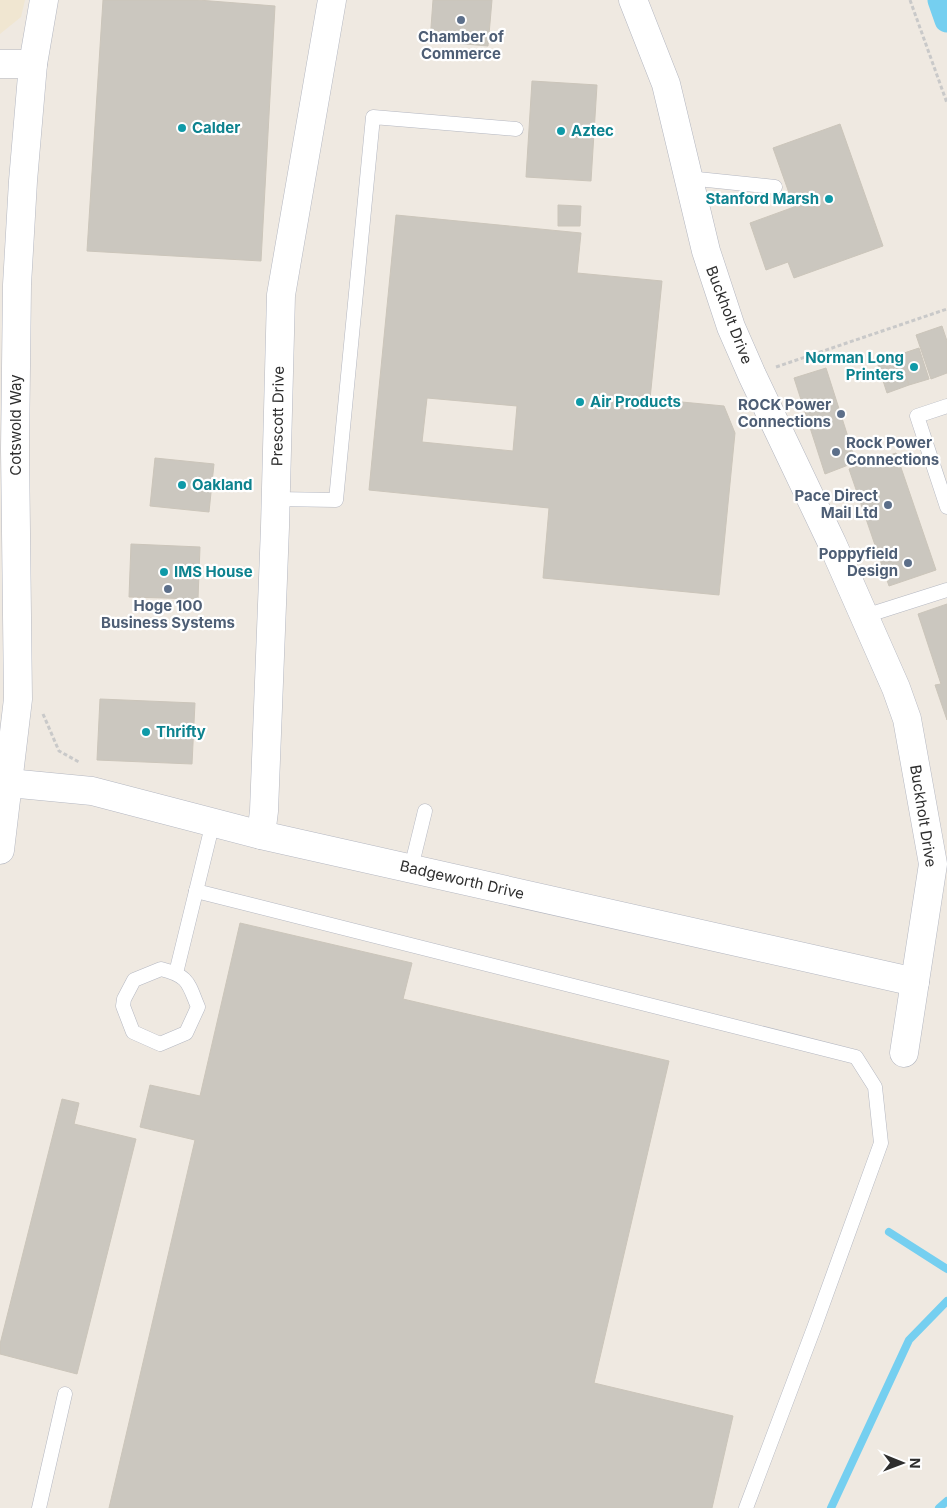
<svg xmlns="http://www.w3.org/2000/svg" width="947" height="1508" viewBox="0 0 947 1508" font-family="Inter,sans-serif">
<rect width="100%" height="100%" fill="#efe9e1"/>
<path fill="#f0e6d1" d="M0,0H25L21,17L0,34Z"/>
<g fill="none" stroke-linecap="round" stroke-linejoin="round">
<g stroke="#75cff0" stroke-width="8">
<path d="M889,1232L947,1269"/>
<path d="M831,1508L909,1340L947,1301"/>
<path d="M939,1508L947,1501"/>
</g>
<path stroke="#75cff0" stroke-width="25" d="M940,0L947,20"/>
</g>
<g fill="#cbc7bf" stroke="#cbc5ba" fill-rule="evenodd">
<path d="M103,0H198L275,6L261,261L87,251Z"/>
<path d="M433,0H492L488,46L430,41Z"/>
<path d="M532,81L597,85L591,181L526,177Z"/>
<path d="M840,124L883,246L794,278L788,262L766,270L750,223L794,207L773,148Z"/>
<path d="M558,205L581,206L580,226H558Z"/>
<path d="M396,215L581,233L577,273L662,281L650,399L724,406L735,433L719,595L543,578L549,508L369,490ZM427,398L517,406L513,451L422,442Z"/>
<path d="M942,326L947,341V373L931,379L916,335Z"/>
<path d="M919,348L929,379L909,385L898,355Z"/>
<path d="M898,355L909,385L887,393L877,362Z"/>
<path d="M826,368L856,462L825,474L794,378Z"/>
<path d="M896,453L936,570L889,586L849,469Z"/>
<path d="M155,458L214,464L209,512L150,506Z"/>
<path d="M131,544L200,547L198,599L129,597Z"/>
<path d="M947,604V720L935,685L941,684L918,614Z"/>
<path d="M100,699L195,703L192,764L97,760Z"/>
<path d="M240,923L412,963L403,999L669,1061L594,1383L733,1416L712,1508H109L195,1140L140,1127L150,1085L200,1096Z"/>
<path d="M62,1099L79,1103L74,1124L136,1139L77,1374L0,1354V1344Z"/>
</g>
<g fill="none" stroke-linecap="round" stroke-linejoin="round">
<defs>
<g id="service">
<path d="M688,178L775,187"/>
<path d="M947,406L917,416L947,507"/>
<path d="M276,499L336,500L373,117L516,129"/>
<path d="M865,616L947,590"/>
<path d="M411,868L425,811"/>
<path d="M196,891L856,1057L875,1087L881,1143L814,1328L746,1508"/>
<path d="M161,969C189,976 188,983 198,1007L186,1033L160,1044L133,1032L123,1006L124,999L134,980Z"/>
<path d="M176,973L213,822"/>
<path d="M39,1508L65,1394"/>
</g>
<g id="minor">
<path d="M0,64H33"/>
<path d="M261,835L264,811L275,527L281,295L332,0"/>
</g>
<g id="tertiary">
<path d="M633,0L666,84L706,251L731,327L752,375L832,543L896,688L907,719L933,864L904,1053"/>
<path d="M9,783L92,791L261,835L915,982"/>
</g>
<path id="secondary" d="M0,850L18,699L15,449L17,285L23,181L33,64L44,0"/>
</defs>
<use href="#service" stroke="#b4b7c1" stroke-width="15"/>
<use href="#minor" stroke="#b4b7c1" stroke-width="29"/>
<use href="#tertiary" stroke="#b4b7c1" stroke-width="29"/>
<use href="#secondary" stroke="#b4b7c1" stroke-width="29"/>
<g stroke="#c9c9c9" stroke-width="3" stroke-dasharray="4 2.5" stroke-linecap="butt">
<path d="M910,0L947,103"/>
<path d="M776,367L947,309"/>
<path d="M43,714L59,751L79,762"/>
</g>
<use href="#service" stroke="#fff" stroke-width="14"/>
<use href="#minor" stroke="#fff" stroke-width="28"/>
<use href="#tertiary" stroke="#fff" stroke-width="28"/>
<use href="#secondary" stroke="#fff" stroke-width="28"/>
</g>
<g fill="#5c6f8a" stroke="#fff" stroke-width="2">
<circle cx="461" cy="20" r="5"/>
<circle cx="841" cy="414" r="5"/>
<circle cx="836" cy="452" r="5"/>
<circle cx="888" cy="505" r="5"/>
<circle cx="908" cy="563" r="5"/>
<circle cx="168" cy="589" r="5"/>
</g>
<g fill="#0f9aa8" stroke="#fff" stroke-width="2">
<circle cx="182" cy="128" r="5"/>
<circle cx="561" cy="131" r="5"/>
<circle cx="829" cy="199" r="5"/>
<circle cx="914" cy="367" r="5"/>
<circle cx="580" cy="402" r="5"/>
<circle cx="182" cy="485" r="5"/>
<circle cx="164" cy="572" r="5"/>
<circle cx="146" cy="732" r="5"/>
</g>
<g text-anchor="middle" stroke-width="4.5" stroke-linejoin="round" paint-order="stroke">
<g font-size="15" font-weight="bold" fill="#4e5e75" stroke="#fff" text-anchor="end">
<text x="461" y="42" text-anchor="middle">Chamber of<tspan x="461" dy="17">Commerce</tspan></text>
<text x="831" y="410">ROCK Power<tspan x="831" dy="17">Connections</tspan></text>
<text x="846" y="448" text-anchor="start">Rock Power<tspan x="846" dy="17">Connections</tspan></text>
<text x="878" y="501">Pace Direct<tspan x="878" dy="17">Mail Ltd</tspan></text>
<text x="898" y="559">Poppyfield<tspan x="898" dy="17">Design</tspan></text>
<text x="168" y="611" text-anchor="middle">Hoge 100<tspan x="168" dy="17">Business Systems</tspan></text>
</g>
<g font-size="15" font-weight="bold" fill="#0d838f" stroke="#fff" text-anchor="start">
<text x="192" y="133">Calder</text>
<text x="571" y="136">Aztec</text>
<text x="819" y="204" text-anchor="end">Stanford Marsh</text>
<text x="904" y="363" text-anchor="end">Norman Long<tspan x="904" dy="17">Printers</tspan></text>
<text x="590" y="407">Air Products</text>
<text x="192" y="490">Oakland</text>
<text x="174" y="577">IMS House</text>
<text x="156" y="737">Thrifty</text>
</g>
<g font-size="15" fill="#2e2e2e" stroke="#fff">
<text transform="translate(729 315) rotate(69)" y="5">Buckholt Drive</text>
<text transform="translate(278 416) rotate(-89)" y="5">Prescott Drive</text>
<text transform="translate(16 425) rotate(-90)" y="5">Cotswold Way</text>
<text transform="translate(923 816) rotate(81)" y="5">Buckholt Drive</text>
<text transform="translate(462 880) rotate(13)" y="5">Badgeworth Drive</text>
</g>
</g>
<g transform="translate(902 1463) rotate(91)" stroke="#ffffff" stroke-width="4" paint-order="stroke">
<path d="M0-4L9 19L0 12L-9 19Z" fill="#2e2e2e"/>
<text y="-8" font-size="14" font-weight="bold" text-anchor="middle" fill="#2e2e2e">N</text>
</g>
</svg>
